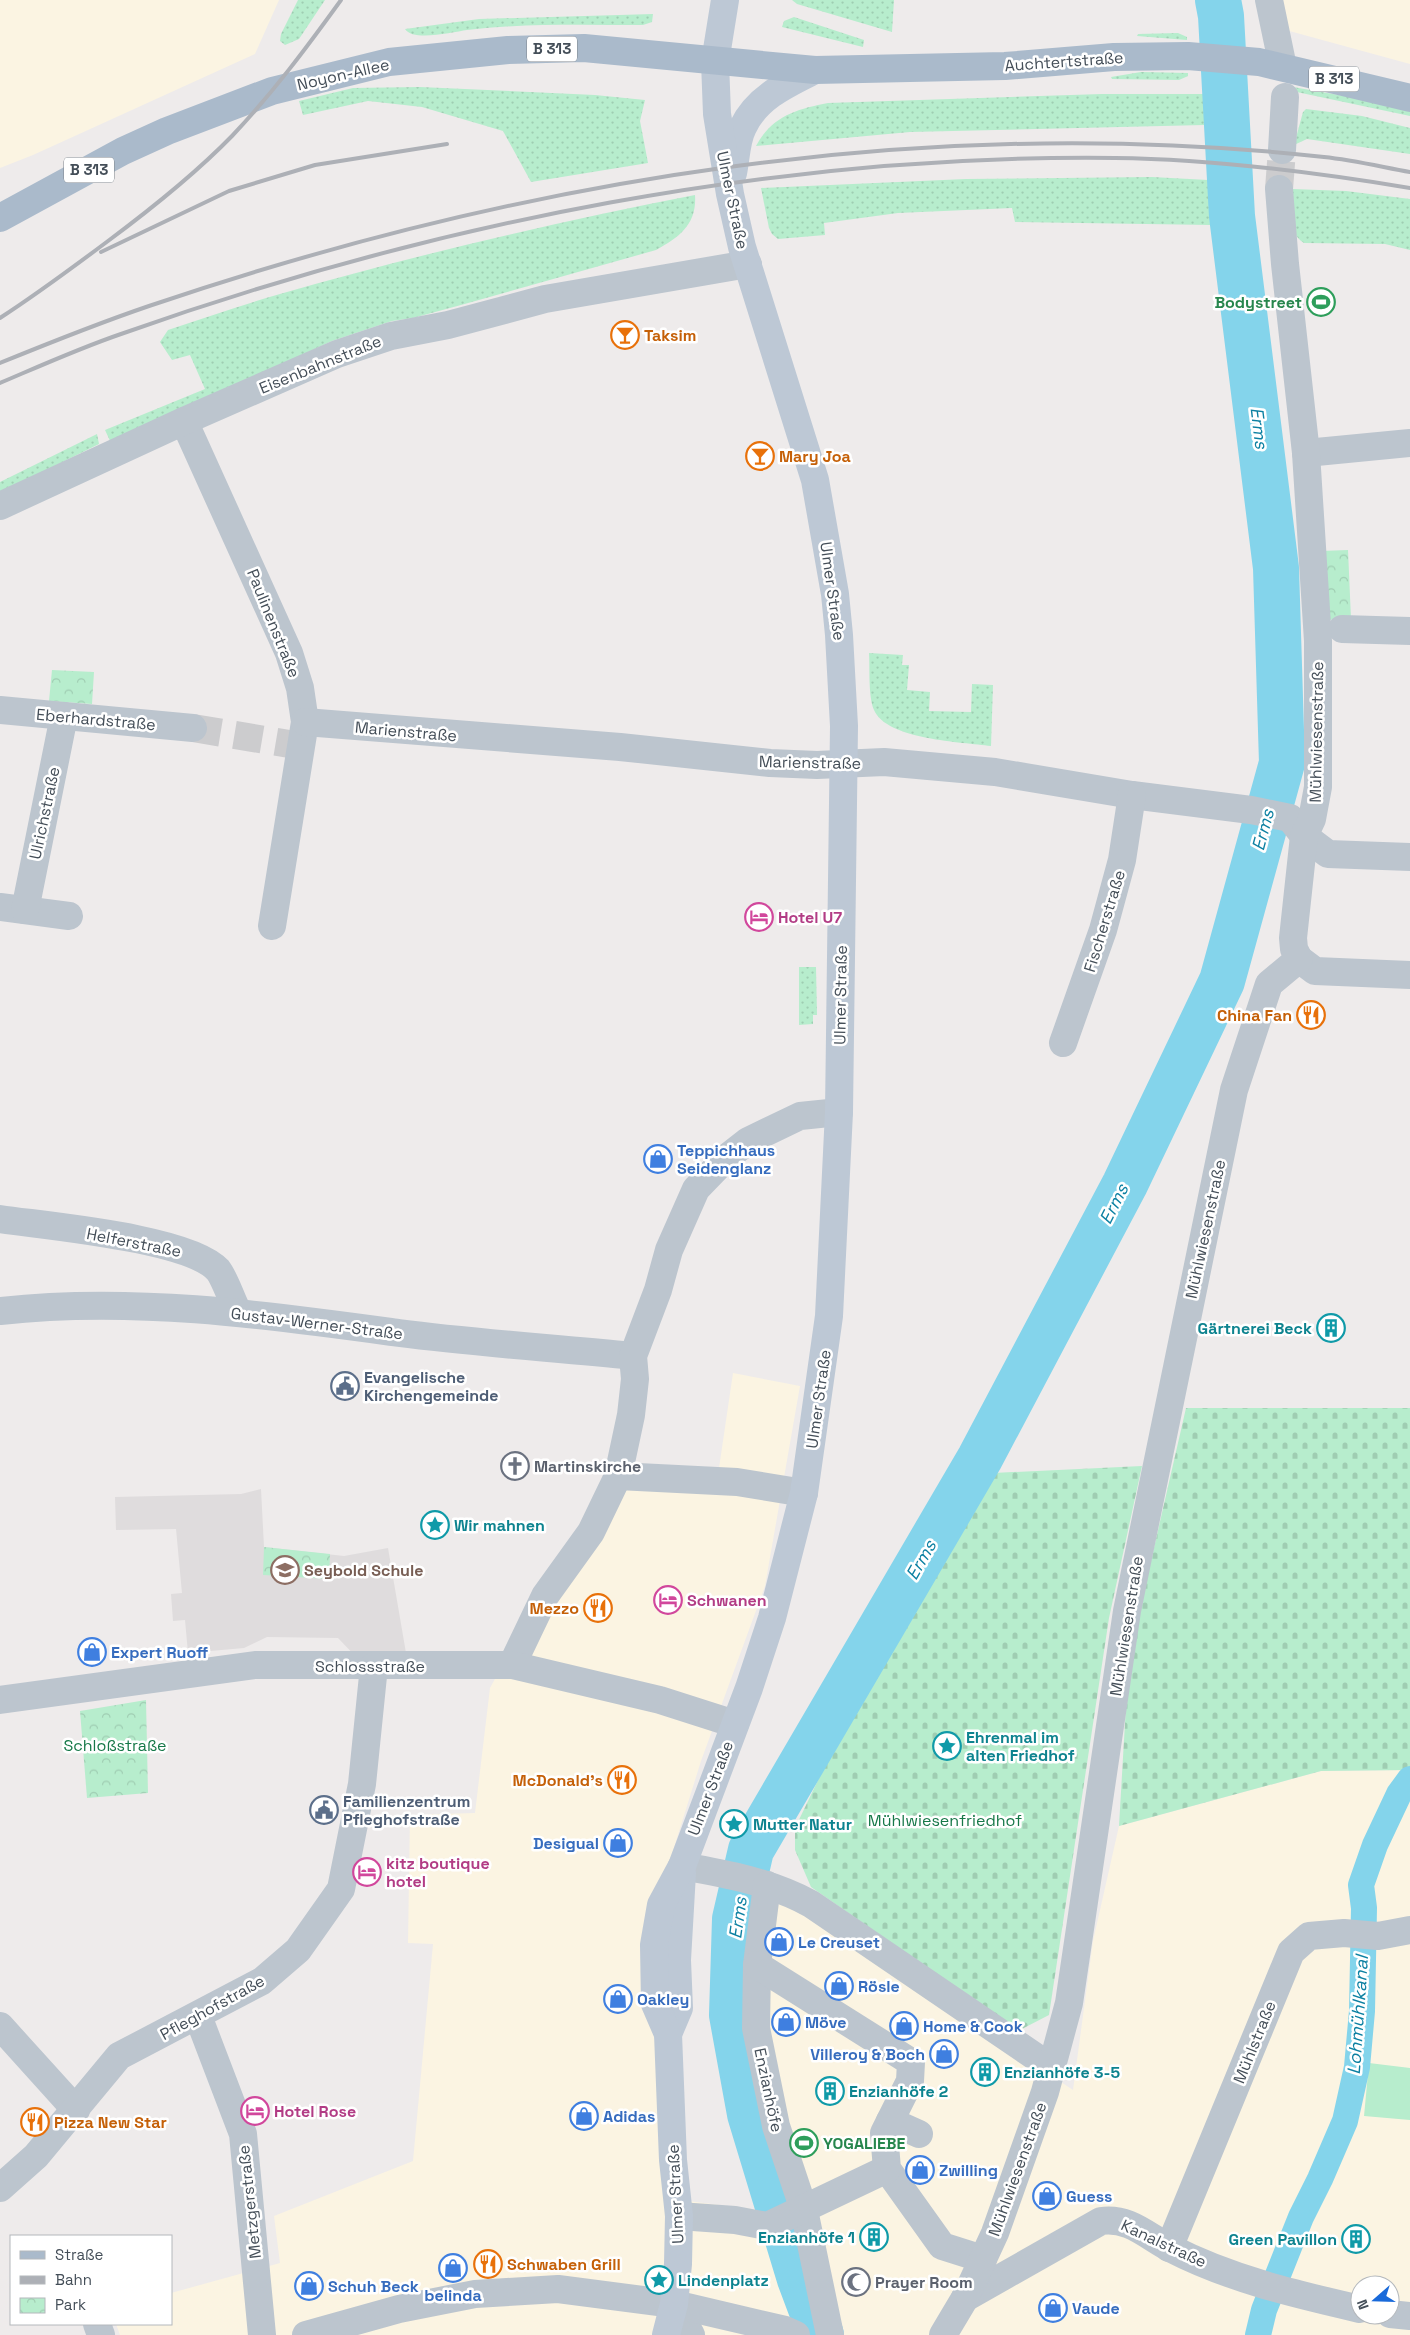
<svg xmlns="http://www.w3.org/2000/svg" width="1410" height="2335" viewBox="0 0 1410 2335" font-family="'Space Grotesk',sans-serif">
<defs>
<pattern id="grass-dots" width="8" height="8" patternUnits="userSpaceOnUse" patternTransform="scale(1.25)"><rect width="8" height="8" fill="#b7edcd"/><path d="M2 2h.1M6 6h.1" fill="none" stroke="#9fcdb2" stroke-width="1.8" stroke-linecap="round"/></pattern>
<pattern id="cemetery-stones" width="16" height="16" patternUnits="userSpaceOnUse" patternTransform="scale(1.25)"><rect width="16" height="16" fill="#b7edcd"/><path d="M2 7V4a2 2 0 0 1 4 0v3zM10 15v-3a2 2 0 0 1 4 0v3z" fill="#9fcdb2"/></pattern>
<pattern id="park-crowns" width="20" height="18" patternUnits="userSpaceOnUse" patternTransform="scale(1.25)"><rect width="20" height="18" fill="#b7edcd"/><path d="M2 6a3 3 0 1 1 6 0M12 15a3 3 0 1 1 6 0" fill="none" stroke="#9fcdb2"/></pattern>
</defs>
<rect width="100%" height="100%" fill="#eeebeb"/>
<g fill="#fbf4e2" fill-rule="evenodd">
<path d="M0,0H279L255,54L33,155L0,168Z"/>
<path d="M1280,0H1410V64L1282,29Z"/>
<path d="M733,1373L800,1386L765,1586L701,1761L653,1915L665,2198L765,2211L793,2198L772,2131L765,1898L798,1908L1073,2090L1093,1941L1119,1826L1321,1771L1410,1770V2335H120L116,2324H171V2293L280,2263L274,2216L413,2161L433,1944L408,1943L410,1815L475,1813L490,1688L614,1462L719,1468ZM1323,2169L1327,2173L1304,2220L1289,2272L1284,2269ZM1360,2285H1390V2315H1360Z"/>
</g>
<path fill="#dfdcdd" d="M261,1489L264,1547L344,1556L388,1548L406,1653L361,1662L338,1638L267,1637L244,1648L188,1653L185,1620L173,1621L171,1594L182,1593L176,1529L116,1530L115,1497L241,1494Z"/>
<g fill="url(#grass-dots)">
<path d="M298,0H325L299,39L285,45L280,41L281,34Z"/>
<path d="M792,0H894L892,32L797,4Z"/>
<path d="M653,14L652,22L643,25C584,25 525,23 467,30C453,32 413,42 405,29L479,19Z"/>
<path d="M794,17L864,40L863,47L782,27L784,21Z"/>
<path d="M1178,33L1187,37V40L1137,36L1138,34Z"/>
<path d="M1141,72L1188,73V76L1179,80L1112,79L1111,77Z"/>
<path d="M420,87L595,95L645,100L640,121L648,163L531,182L503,131L422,107L368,101L303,115L299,101L353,88Z"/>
<path d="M1293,87L1373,101L1410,111V116L1292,91Z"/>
<path d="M1102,94H1204V125L910,132L756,146C772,116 797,109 828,103Z"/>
<path d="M1306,109L1362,116L1410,128V154L1307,139L1294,145L1303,112Z"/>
<path d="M1152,177L1208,180L1210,225L1015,222L1012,208L898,213L824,223L825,235L778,239L772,234L769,228L761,188L966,179Z"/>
<path d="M1293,189L1346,191L1410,199V250L1385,244L1304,243C1286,232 1293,208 1293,189Z"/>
<path d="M695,195C697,224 680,237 656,250L461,305L413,318L392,321L332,341L111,443L105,430L205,389L190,355L172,360L160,342L168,330C205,318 242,305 280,294C416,255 556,222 695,195Z"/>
<path d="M97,434L99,444L0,493V482Z"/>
<path d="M869,653L903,655L902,665H909L907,690L930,692L929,711L971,712L972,684L993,685L991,746C962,742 887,740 874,710C868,696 870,668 869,653Z"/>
<path d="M799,967H816L817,1015H813V1024L799,1025Z"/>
</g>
<g fill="url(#cemetery-stones)">
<path d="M1186,1408H1410V1770L1321,1771L1119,1826L1126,1706L1140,1609Z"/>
<path d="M1142,1466L1109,1618L1049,2015L1018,2031L811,1887L795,1850V1828L848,1718L993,1473Z"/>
</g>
<g fill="url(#park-crowns)">
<path d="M1348,550L1351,619L1325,620L1321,551Z"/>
<path d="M52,670L94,672L92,704L49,701Z"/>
<path d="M264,1547L330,1554L329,1579L263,1575Z"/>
<path d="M146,1700L148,1793L87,1798L80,1711Z"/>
</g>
<path fill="#b7edcd" d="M1369,2063L1410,2068V2120L1364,2116Z"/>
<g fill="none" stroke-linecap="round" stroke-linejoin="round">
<path stroke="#84d4eb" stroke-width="26" d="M1258,2335L1264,2310L1301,2217L1320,2179L1345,2121L1357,2067L1362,2011L1364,1908L1361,1885L1375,1845L1399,1794L1410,1779"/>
<path stroke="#84d4eb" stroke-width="46" d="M821,2335L800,2279L750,2114L732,2015L735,1919L751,1850L980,1458L1125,1184L1222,981L1282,763L1276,568L1232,216L1221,16L1218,0"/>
<g stroke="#ccccce" stroke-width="28" stroke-dasharray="28 14" stroke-linecap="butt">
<path d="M1279,189L1282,150"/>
<path d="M193,728L301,746"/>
</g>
<g stroke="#bcc5ce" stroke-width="28">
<path d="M1269,0L1283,67"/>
<path d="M1282,150L1285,97"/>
<path d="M184,421L289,653L300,688L305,722L272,926"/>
<path d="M1306,453L1410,443"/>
<path d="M0,506L184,421L337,354L391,336L448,325L545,299L748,264"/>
<path d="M1342,629L1410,631"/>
<path d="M0,710L193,728"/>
<path d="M305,722L620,747L770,763L817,765L884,762L995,772L1132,795L1251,810L1290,818L1304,836L1328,854L1410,857"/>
<path d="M0,907L69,916"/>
<path d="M25,910L64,716"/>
<path d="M1299,959L1315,971L1410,975"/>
<path d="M1063,1043L1103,930L1122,860L1132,795"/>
<path d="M0,1219C47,1226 189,1238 218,1270C225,1279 232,1301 238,1312"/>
<path d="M0,1311C133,1296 267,1315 399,1333C476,1343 555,1348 633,1356"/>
<path d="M618,1476L737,1482L804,1493"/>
<path d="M512,1665L545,1596L591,1532L618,1476L631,1415L635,1379L633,1356L658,1290L669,1250L696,1189L725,1159L748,1141L800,1116L839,1112"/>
<path d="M0,1700L255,1665H512L660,1700L735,1724"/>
<path d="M682,1866C727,1874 771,1882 811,1904L1052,2068"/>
<path d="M767,1885L757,1965L756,2028L776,2126L804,2210L830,2335"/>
<path d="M757,1965L911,2062L910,2081L884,2133L887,2169L942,2246L983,2259"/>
<path d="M198,2016L243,2134L262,2335"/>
<path d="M0,2026L76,2110"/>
<path d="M890,2121L919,2134"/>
<path d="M0,2188L36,2156L119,2056L262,1981L298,1950L341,1889L362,1784L374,1666"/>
<path d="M679,2216L735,2220L767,2226L887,2169"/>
<path d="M1169,2248L1291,1952L1309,1936L1344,1933L1378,1936L1410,1930"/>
<path d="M965,2298L1101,2221C1129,2217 1147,2236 1170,2248C1230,2279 1295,2294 1360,2309"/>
<path d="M674,2304L691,2335"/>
<path d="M1390,2314L1410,2316"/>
<path d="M97,2324L101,2335"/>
<path d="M306,2335L399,2309L475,2294L558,2289L674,2304L785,2330L796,2335"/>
<path d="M943,2335L965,2298L995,2233L1045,2092L1069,2003L1127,1611L1234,1090L1269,984L1299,959L1294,949L1293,938L1304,836L1312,819L1318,787V641L1306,453L1285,264L1279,189"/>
</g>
<g stroke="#bdc8d5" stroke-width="28">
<path d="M733,173C736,159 736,140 743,127C757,97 787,84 815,70"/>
<path d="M668,2034L679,2008L677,1960L682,1873"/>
<path d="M666,2335L674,2304L678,2264L679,2216L673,2160L668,2034L655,2004L654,1945L661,1905L682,1866L749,1688L772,1618L804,1493L829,1316L839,1112L844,726L839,635L835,594L815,480L742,247L730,194L717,114L715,62L725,0"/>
</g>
<path stroke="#aabacb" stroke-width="28" d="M0,218L123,151L167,131L272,91L389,62L508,50L584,48L815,70L1005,66L1114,57L1188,56L1259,62L1410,98"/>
<g stroke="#adb0b6" stroke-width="4">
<path d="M101,252L229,191L315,165L447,144"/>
<path d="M0,318C37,294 72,268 108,241C151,209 194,175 232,136C272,94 307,47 341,0"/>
<path d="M0,363C49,343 99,323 149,306C526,178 927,113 1324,157C1353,160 1382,167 1410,172"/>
<path d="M0,383C40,366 80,348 121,334C436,222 779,154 1115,158C1213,159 1313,172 1410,188"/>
</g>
</g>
<defs>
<symbol id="stadium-ring" viewBox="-11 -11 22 22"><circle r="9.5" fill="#fff" stroke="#2e9e5b" stroke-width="1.5"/><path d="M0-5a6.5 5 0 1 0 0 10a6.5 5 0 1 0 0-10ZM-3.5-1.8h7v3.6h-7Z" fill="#2e9e5b"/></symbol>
<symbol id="bar-ring" viewBox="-11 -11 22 22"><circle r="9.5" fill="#fff" stroke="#e8710a" stroke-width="1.5"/><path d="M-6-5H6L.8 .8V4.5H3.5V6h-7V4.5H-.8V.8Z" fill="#e8710a"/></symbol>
<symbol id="hotel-ring" viewBox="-11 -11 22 22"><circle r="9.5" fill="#fff" stroke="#d1479c" stroke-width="1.5"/><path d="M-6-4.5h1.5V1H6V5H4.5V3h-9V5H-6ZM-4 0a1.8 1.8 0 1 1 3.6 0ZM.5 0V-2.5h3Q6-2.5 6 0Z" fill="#d1479c"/></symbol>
<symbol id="restaurant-ring" viewBox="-11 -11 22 22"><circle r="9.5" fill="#fff" stroke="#e8710a" stroke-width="1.5"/><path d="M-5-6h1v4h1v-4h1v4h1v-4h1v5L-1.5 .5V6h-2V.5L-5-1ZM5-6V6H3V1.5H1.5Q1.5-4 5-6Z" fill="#e8710a"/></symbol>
<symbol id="shop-ring" viewBox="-11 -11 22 22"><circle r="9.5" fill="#fff" stroke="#3f7fe0" stroke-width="1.5"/><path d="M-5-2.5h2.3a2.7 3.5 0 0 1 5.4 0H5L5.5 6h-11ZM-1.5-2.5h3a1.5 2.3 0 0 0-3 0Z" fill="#3f7fe0"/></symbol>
<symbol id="building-ring" viewBox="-11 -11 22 22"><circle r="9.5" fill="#fff" stroke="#0f9aa8" stroke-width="1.5"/><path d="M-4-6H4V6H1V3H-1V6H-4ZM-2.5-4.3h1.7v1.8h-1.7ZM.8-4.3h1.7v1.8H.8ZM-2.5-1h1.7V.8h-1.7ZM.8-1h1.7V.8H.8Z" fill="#0f9aa8"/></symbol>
<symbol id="civic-ring" viewBox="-11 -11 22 22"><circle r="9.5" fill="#fff" stroke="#5c6f8a" stroke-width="1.5"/><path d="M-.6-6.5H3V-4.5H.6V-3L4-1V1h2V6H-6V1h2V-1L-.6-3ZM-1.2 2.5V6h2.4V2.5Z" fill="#5c6f8a"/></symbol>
<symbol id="church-ring" viewBox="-11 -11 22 22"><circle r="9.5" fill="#fff" stroke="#6b7280" stroke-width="1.5"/><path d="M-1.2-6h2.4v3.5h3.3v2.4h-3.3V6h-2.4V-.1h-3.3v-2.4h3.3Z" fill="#6b7280"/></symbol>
<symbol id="sight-ring" viewBox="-11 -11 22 22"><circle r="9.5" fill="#fff" stroke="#0f9aa8" stroke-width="1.5"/><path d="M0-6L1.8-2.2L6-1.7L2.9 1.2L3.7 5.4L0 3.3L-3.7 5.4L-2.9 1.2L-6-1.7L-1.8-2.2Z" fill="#0f9aa8"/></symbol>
<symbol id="school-ring" viewBox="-11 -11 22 22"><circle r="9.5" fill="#fff" stroke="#8d6e63" stroke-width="1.5"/><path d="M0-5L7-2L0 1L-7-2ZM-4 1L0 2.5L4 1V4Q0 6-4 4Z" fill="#8d6e63"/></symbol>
<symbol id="mosque-ring" viewBox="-11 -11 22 22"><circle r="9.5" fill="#fff" stroke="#6b7280" stroke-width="1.5"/><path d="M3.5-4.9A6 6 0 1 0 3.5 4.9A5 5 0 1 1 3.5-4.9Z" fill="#6b7280"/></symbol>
</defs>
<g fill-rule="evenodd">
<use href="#stadium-ring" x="1305" y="286" width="32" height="32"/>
<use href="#bar-ring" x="609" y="319" width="32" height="32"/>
<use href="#bar-ring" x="744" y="440" width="32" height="32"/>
<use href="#hotel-ring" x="743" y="901" width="32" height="32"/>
<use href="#restaurant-ring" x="1295" y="999" width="32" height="32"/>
<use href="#shop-ring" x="642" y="1143" width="32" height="32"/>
<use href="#building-ring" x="1315" y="1312" width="32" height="32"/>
<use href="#civic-ring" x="329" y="1370" width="32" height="32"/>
<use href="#church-ring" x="499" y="1450" width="32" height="32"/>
<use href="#sight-ring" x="419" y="1509" width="32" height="32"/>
<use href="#school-ring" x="269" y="1554" width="32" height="32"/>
<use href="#hotel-ring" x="652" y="1584" width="32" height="32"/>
<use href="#restaurant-ring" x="582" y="1592" width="32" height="32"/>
<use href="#shop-ring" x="76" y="1636" width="32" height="32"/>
<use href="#sight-ring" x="931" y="1730" width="32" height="32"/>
<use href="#restaurant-ring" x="606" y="1764" width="32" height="32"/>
<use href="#civic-ring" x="308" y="1794" width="32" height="32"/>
<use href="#sight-ring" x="718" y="1808" width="32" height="32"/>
<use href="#shop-ring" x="602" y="1827" width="32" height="32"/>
<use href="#hotel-ring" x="351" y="1856" width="32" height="32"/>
<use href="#shop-ring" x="763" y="1926" width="32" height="32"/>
<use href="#shop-ring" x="823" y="1970" width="32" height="32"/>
<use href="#shop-ring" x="602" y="1983" width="32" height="32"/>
<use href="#shop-ring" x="770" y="2006" width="32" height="32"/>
<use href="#shop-ring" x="888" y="2010" width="32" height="32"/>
<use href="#shop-ring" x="928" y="2038" width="32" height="32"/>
<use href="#building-ring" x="969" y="2056" width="32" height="32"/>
<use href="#building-ring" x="814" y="2075" width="32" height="32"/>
<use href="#hotel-ring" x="239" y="2095" width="32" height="32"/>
<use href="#shop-ring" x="568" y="2100" width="32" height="32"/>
<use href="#restaurant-ring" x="19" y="2106" width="32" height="32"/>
<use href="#stadium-ring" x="788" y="2127" width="32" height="32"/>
<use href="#shop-ring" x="904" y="2154" width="32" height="32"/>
<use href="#shop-ring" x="1031" y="2180" width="32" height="32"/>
<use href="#building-ring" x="858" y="2221" width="32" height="32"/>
<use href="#building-ring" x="1340" y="2223" width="32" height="32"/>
<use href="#restaurant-ring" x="472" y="2248" width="32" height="32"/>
<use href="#shop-ring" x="437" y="2252" width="32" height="32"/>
<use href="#sight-ring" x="643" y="2264" width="32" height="32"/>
<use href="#mosque-ring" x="840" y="2266" width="32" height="32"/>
<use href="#shop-ring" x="293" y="2270" width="32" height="32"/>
<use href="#shop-ring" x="1037" y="2292" width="32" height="32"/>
</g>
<g text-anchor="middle" stroke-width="5" stroke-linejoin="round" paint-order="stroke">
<g fill="#fff" stroke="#7c838a" stroke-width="1">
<rect x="527" y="36.5" width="50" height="25" rx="4"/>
<rect x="1309" y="66.5" width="50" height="25" rx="4"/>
<rect x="64" y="157.5" width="50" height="25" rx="4"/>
</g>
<g font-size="15" font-weight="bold" fill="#444e58">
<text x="552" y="54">B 313</text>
<text x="1334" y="84">B 313</text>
<text x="89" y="175">B 313</text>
</g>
<g font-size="16" fill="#444e58" stroke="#fff">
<text transform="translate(1064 61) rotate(-4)" y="6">Auchtertstraße</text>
<text transform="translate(343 74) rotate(-13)" y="6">Noyon-Allee</text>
<text transform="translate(733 200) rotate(78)" y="6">Ulmer Straße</text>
<text transform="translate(320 364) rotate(-22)" y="6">Eisenbahnstraße</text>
<text transform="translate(833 591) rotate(82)" y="6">Ulmer Straße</text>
<text transform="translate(274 623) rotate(68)" y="6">Paulinenstraße</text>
<text transform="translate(96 719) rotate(5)" y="6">Eberhardstraße</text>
<text transform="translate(406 731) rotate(5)" y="6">Marienstraße</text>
<text transform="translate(1316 732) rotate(-89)" y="6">Mühlwiesenstraße</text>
<text transform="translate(810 762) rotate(1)" y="6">Marienstraße</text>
<text transform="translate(44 813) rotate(-78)" y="6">Ulrichstraße</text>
<text transform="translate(1104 921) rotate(-73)" y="6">Fischerstraße</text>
<text transform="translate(840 995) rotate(-89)" y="6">Ulmer Straße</text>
<text transform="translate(1205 1229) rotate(-78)" y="6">Mühlwiesenstraße</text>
<text transform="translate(134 1242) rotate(11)" y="6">Helferstraße</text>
<text transform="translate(317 1323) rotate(7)" y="6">Gustav-Werner-Straße</text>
<text transform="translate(818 1399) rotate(-82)" y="6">Ulmer Straße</text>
<text transform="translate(1126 1626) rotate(-81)" y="6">Mühlwiesenstraße</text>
<text x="370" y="1672">Schlossstraße</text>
<text transform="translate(710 1788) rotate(-69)" y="6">Ulmer Straße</text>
<text transform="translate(212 2007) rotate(-29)" y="6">Pfleghofstraße</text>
<text transform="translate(1254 2042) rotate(-68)" y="6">Mühlstraße</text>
<text transform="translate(769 2090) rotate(78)" y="6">Enzianhöfe</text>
<text transform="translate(1017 2169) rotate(-70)" y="6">Mühlwiesenstraße</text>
<text transform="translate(675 2194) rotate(-93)" y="6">Ulmer Straße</text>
<text transform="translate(249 2202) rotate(-96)" y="6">Metzgerstraße</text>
<text transform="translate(1164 2243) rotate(25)" y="6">Kanalstraße</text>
</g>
<g font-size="16" font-weight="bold" fill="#27864d" stroke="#fff" text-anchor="end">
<text x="1302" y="308">Bodystreet</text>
<text x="823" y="2149" text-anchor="start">YOGALIEBE</text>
</g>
<g font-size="16" font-weight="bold" fill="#c56008" stroke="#fff" text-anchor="start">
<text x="644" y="341">Taksim</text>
<text x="779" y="462">Mary Joa</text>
<text x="1292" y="1021" text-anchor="end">China Fan</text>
<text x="579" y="1614" text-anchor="end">Mezzo</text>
<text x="603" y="1786" text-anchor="end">McDonald's</text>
<text x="54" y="2128">Pizza New Star</text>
<text x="507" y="2270">Schwaben Grill</text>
</g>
<g font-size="16" font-weight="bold" fill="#b23c85" stroke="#fff" text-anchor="start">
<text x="778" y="923">Hotel U7</text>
<text x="687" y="1606">Schwanen</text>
<text x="386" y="1869">kitz boutique<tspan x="386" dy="18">hotel</tspan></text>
<text x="274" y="2117">Hotel Rose</text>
</g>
<g font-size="16" font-weight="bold" fill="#366cbe" stroke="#fff" text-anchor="start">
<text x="677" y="1156">Teppichhaus<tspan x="677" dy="18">Seidenglanz</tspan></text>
<text x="111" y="1658">Expert Ruoff</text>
<text x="599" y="1849" text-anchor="end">Desigual</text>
<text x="798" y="1948">Le Creuset</text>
<text x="858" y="1992">Rösle</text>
<text x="637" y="2005">Oakley</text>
<text x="805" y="2028">Möve</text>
<text x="923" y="2032">Home &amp; Cook</text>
<text x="925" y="2060" text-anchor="end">Villeroy &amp; Boch</text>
<text x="603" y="2122">Adidas</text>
<text x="939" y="2176">Zwilling</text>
<text x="1066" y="2202">Guess</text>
<text x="328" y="2292">Schuh Beck</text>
<text x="453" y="2301" text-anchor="middle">belinda</text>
<text x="1072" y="2314">Vaude</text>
</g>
<g font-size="16" font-weight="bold" fill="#0d838f" stroke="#fff" text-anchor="start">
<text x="1312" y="1334" text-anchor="end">Gärtnerei Beck</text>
<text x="454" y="1531">Wir mahnen</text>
<text x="966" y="1743">Ehrenmal im<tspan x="966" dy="18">alten Friedhof</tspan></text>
<text x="753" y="1830">Mutter Natur</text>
<text x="1004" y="2078">Enzianhöfe 3-5</text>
<text x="849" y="2097">Enzianhöfe 2</text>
<text x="855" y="2243" text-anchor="end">Enzianhöfe 1</text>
<text x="1337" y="2245" text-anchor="end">Green Pavillon</text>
<text x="678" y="2286">Lindenplatz</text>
</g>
<g font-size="16" font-weight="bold" fill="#4e5e75" stroke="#fff" text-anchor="start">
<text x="364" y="1383">Evangelische<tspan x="364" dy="18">Kirchengemeinde</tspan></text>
<text x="343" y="1807">Familienzentrum<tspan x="343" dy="18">Pfleghofstraße</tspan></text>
</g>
<g font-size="16" font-weight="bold" fill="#5b616d" stroke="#fff" text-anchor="start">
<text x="534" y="1472">Martinskirche</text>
<text x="875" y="2288">Prayer Room</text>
</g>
<g font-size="16" font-weight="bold" fill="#785e54" stroke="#fff" text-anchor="start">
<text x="304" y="1576">Seybold Schule</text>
</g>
<g font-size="16" fill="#167848" stroke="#fff">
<text x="115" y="1751">Schloßstraße</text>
<text x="945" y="1826">Mühlwiesenfriedhof</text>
</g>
<g font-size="18" font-style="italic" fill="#0c80a2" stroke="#fff">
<text transform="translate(1259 428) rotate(83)" y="6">Erms</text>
<text transform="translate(1263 830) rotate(-75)" y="6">Erms</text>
<text transform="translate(1114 1204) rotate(-63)" y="6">Erms</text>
<text transform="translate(921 1560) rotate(-60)" y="6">Erms</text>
<text transform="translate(738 1918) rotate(-82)" y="6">Erms</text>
<text transform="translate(1358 2015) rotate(-86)" y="6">Lohmühlkanal</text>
</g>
</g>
<rect x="10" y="2235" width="162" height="90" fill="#ffffff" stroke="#b4b8bc"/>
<rect x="20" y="2251" width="25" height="8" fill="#aabacb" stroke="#b4b8bc"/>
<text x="55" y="2260" font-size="15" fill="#444e58">Straße</text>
<rect x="20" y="2276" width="25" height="8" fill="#adb0b6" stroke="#b4b8bc"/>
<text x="55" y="2285" font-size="15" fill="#444e58">Bahn</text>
<rect x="20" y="2298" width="25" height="15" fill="url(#park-crowns)" stroke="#b4b8bc"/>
<text x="55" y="2310" font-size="15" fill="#444e58">Park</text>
<g transform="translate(1375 2300) rotate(250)"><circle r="24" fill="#ffffff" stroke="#b4b8bc"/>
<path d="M0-4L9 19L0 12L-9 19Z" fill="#196ada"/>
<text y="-8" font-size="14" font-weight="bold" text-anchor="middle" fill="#444e58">N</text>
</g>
</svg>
